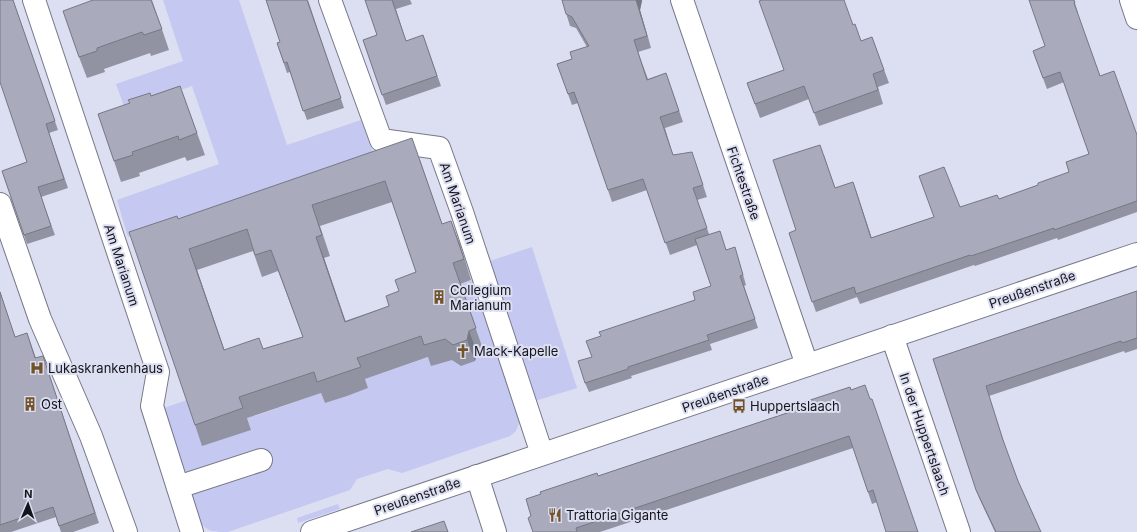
<svg xmlns="http://www.w3.org/2000/svg" width="1137" height="532" viewBox="0 0 1137 532" font-family="Inter,sans-serif">
<rect width="100%" height="100%" fill="#dcdef1"/>
<g fill="#c5c8f0">
<path d="M163,0H239L287,145L361,120L373,153L128,237L117,200L219,164L192,86L125,109L116,84L183,61Z"/>
<path d="M532,247L577,388L535,401L539,416L519,423L516,431L510,436L402,473L388,469L357,479L350,490L228,532C212,532 207,532 199,520L161,409L187,400L251,430L246,414L255,416L321,393L325,403L368,388L365,379L429,357L477,352L483,349L460,284L473,280L490,261Z"/>
<path d="M338,504L340,509L298,523L297,518Z"/>
</g>
<g fill="none" stroke-linecap="round" stroke-linejoin="round">
<defs>
<g id="minor">
<path d="M34,0L158,372L152,406L192,532"/>
<path d="M330,0L381,140L439,148L462,212L542,454"/>
<path d="M682,0L807,365"/>
<path d="M1131,0L1137,18"/>
<path d="M0,204L40,319L91,436L126,532"/>
<path d="M892,336L959,532"/>
<path d="M477,476L495,532"/>
<path d="M178,487L261,460"/>
<path d="M312,532L1137,254"/>
</g>
</defs>
<use href="#minor" stroke="#77788a" stroke-width="24"/>
<use href="#minor" stroke="#fff" stroke-width="22"/>
</g>
<g fill="#9193a3" fill-rule="evenodd">
<path d="M13,0L58,130L49,133L68,188L41,197L55,235L27,244L2,171L27,162Z"/>
<path d="M152,0L169,50L151,56L150,53L104,69L105,72L87,78L79,57Z"/>
<path d="M308,0L344,108L307,120L290,72L287,73L277,43L280,42Z"/>
<path d="M365,0H410L412,4L396,9L406,41L423,35L441,86L386,105L363,40L377,35Z"/>
<path d="M562,0H642L640,10L651,48L638,52L648,79L666,73L683,122L665,128L673,155L696,164L707,197L697,200L709,234L727,250L738,257L746,285L744,286L758,328L710,344L712,350L631,376L632,378L589,392L585,383L592,357L601,336L695,300L711,286L697,245L670,255L647,190L612,202L578,103L572,105L557,64L572,59L587,47L576,28L570,26Z"/>
<path d="M1074,0L1078,13H1077L1100,76L1137,135V212L1058,240L1057,238L975,266L974,265L860,304L857,297L816,312L789,233L796,230L824,155L835,188L853,182L871,238L934,217L960,207L999,199L1038,185L1069,172L1089,154L1064,82L1047,89L1033,51L1045,46Z"/>
<path d="M853,25L861,41L872,37L889,83L878,87L883,104L819,126L809,99L760,118L747,83L784,70Z"/>
<path d="M180,86L205,155L187,161L185,157L139,173L140,176L121,182L114,161L130,103Z"/>
<path d="M420,160L442,224L459,242L471,280L460,284L483,349L477,352L475,361L461,366L452,360L431,366L428,357L365,379L368,388L347,396L325,403L321,393L247,418L251,430L202,446L195,425L178,219ZM392,202L416,272L389,306L345,321L324,258L330,256L320,226ZM253,251L262,277L278,271L303,337L263,349L224,350L197,270Z"/>
<path d="M0,291L15,337L27,333L36,358L46,365L99,523L73,532H61L56,517L11,532H0Z"/>
<path d="M1137,291V349L1125,353L1124,351L989,396L1006,449L1018,481L1041,532H995L980,500L976,490L933,359Z"/>
<path d="M850,387L877,502L872,504L853,448L600,532H533L531,516L598,476L793,411Z"/>
</g>
<g fill="#767884">
<path d="M636,0H642V1L640,10L651,48Z"/>
<path d="M853,182L857,193L875,248L871,238Z"/>
<path d="M451,221L459,242L471,280L464,259Z"/>
<path d="M316,237L324,258L353,343L345,322Z"/>
<path d="M189,249L197,270L232,372L224,350Z"/>
<path d="M469,331L477,352L475,361L467,340Z"/>
</g>
<g fill="#a9abbd" stroke="#767884" fill-rule="evenodd">
<path d="M0,0H13L55,121L46,124L64,179L38,187L51,226L24,235L2,171L27,162L0,82Z"/>
<path d="M93,0H151L162,29L144,35L142,32L97,48V51L79,57L63,11Z"/>
<path d="M266,0H307L341,98L303,111L287,62L284,63L277,43L280,42Z"/>
<path d="M365,0H392L406,41L423,35L437,76L382,95L363,40L377,35Z"/>
<path d="M562,0H636L647,36L634,40L647,80L666,73L679,111L660,117L673,155L692,152L703,185L693,188L707,228L665,243L643,179L608,190L574,92L568,94L557,64L572,59L570,52L589,46L572,17L566,14Z"/>
<path d="M762,0H844L853,25L855,24L861,41L872,37L884,70L873,74L878,90L814,113L804,86L755,104L747,83L784,70L759,1Z"/>
<path d="M1029,0H1074L1075,3H1074L1100,76L1114,71L1137,135V201L1054,230V228L971,256L970,255L856,294L854,287L812,302L789,233L796,230L773,160L820,145L835,188L853,182L871,238L934,217L919,176L944,167L960,207L997,195L999,199L1038,185V183L1069,172L1066,162L1089,154L1060,72L1043,78L1033,51L1045,46Z"/>
<path d="M180,86L197,133L179,140L178,136L132,152L133,155L114,161L98,114L130,103L128,100L150,93L151,96Z"/>
<path d="M412,138L442,224L451,221L464,259L453,263L476,328L469,331L467,340L453,345L445,339L424,345L421,336L357,358L361,367L340,374L317,382L314,372L239,397L243,408L195,425L129,232L177,216L178,219ZM385,181L416,272L395,280L399,291L386,296L389,306L345,322L316,237L322,235L312,205ZM247,229L255,255L271,250L303,337L263,349L259,338L224,350L189,249Z"/>
<path d="M720,231L726,250L735,247L743,275L740,276L755,319L707,335L709,340L628,367V369L585,383L578,361L592,357L586,341L601,336L599,332L695,300L693,292L711,286L695,239Z"/>
<path d="M1137,291V338L1122,343L1121,341L986,386L1003,440L1018,481L1041,532H996L976,490L933,359Z"/>
<path d="M0,292L15,337L27,333L35,358L43,356L95,513L59,526L53,507L0,525Z"/>
<path d="M865,385L870,399H872L918,532H886L873,490L868,492L849,436L576,528L577,532H533L528,518L531,516L526,499L541,494L540,492L597,473L598,476L793,411L792,406L850,387L851,390Z"/>
<path d="M444,521L448,532H411Z"/>
</g>
<defs>
<symbol id="building-bare" viewBox="-9 -9 18 18"><path d="M-4-6H4V6H1V3H-1V6H-4ZM-2.5-4.3h1.7v1.8h-1.7ZM.8-4.3h1.7v1.8H.8ZM-2.5-1h1.7V.8h-1.7ZM.8-1h1.7V.8H.8Z" fill="#73542a" stroke="#dcdef1" stroke-width="2.5" paint-order="stroke"/></symbol>
<symbol id="church-bare" viewBox="-9 -9 18 18"><path d="M-1.2-6h2.4v3.5h3.3v2.4h-3.3V6h-2.4V-.1h-3.3v-2.4h3.3Z" fill="#73542a" stroke="#dcdef1" stroke-width="2.5" paint-order="stroke"/></symbol>
<symbol id="hospital-bare" viewBox="-9 -9 18 18"><path d="M-5-5h3v3.5h4V-5h3V5h-3V1.5h-4V5h-3Z" fill="#73542a" stroke="#dcdef1" stroke-width="2.5" paint-order="stroke"/></symbol>
<symbol id="bus-bare" viewBox="-9 -9 18 18"><path d="M-5-6H5V4H4V6H2V4H-2V6H-4V4H-5ZM-3.5-4V0h7V-4ZM-3.5 1.2v1.5H-2V1.2ZM2 1.2v1.5H3.5V1.2Z" fill="#73542a" stroke="#dcdef1" stroke-width="2.5" paint-order="stroke"/></symbol>
<symbol id="restaurant-bare" viewBox="-9 -9 18 18"><path d="M-5-6h1v4h1v-4h1v4h1v-4h1v5L-1.5 .5V6h-2V.5L-5-1ZM5-6V6H3V1.5H1.5Q1.5-4 5-6Z" fill="#73542a" stroke="#dcdef1" stroke-width="2.5" paint-order="stroke"/></symbol>
</defs>
<g fill-rule="evenodd">
<use href="#building-bare" x="429" y="287" width="20" height="20"/>
<use href="#church-bare" x="453" y="341" width="20" height="20"/>
<use href="#hospital-bare" x="27" y="358" width="20" height="20"/>
<use href="#building-bare" x="20" y="394" width="20" height="20"/>
<use href="#bus-bare" x="729" y="396" width="20" height="20"/>
<use href="#restaurant-bare" x="545" y="505" width="20" height="20"/>
</g>
<g text-anchor="middle" stroke-width="4" stroke-linejoin="round" paint-order="stroke">
<g font-size="13" fill="#14151b" stroke="#dcdef1">
<text transform="translate(744 183) rotate(71)" y="5">Fichtestraße</text>
<text transform="translate(458 203) rotate(71)" y="5">Am Marianum</text>
<text transform="translate(122 265) rotate(72)" y="5">Am Marianum</text>
<text transform="translate(1032 289) rotate(-19)" y="5">Preußenstraße</text>
<text transform="translate(725 393) rotate(-19)" y="5">Preußenstraße</text>
<text transform="translate(925 434) rotate(71)" y="5">In der Huppertslaach</text>
<text transform="translate(417 496) rotate(-19)" y="5">Preußenstraße</text>
</g>
<g font-size="13" fill="#14151b" stroke="#dcdef1" text-anchor="start">
<text x="450" y="295">Collegium<tspan x="450" dy="15">Marianum</tspan></text>
<text x="474" y="356">Mack-Kapelle</text>
<text x="48" y="373">Lukaskrankenhaus</text>
<text x="41" y="409">Ost</text>
<text x="750" y="411">Huppertslaach</text>
<text x="566" y="520">Trattoria Gigante</text>
</g>
</g>
<g transform="translate(28 504) rotate(2)" stroke="#dcdef1" stroke-width="3" paint-order="stroke">
<path d="M0-3L7 15L0 10L-7 15Z" fill="#14151b"/>
<text y="-6" font-size="11" font-weight="bold" text-anchor="middle" fill="#14151b">N</text>
</g>
</svg>
